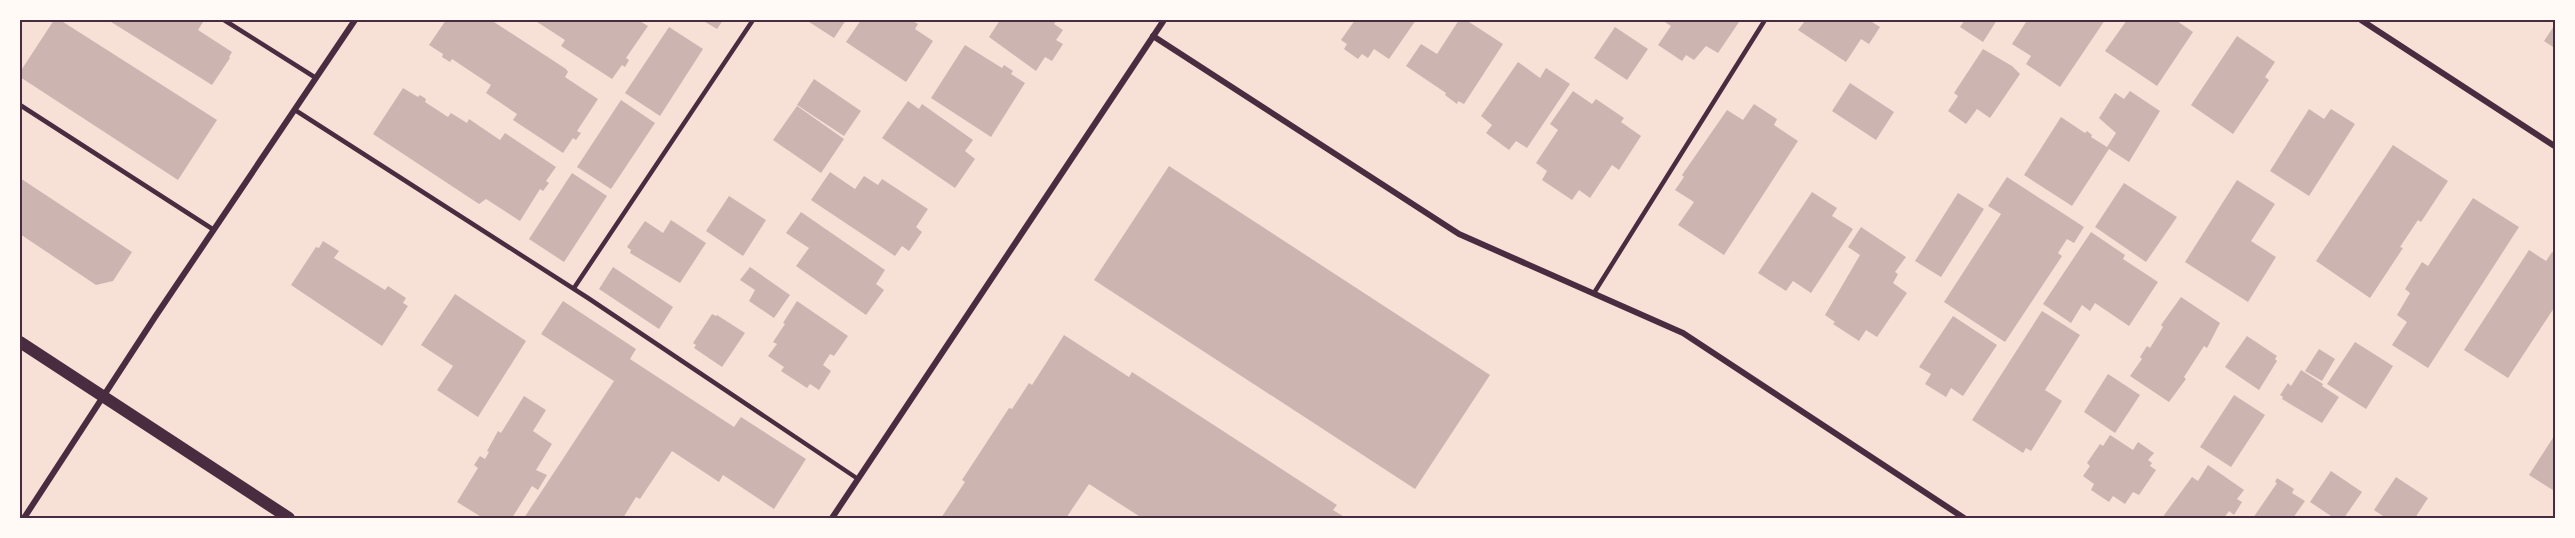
<svg xmlns="http://www.w3.org/2000/svg" width="2575" height="538" viewBox="0 0 2575 538" font-family="'Noto Sans',sans-serif">
<rect width="100%" height="100%" fill="#f7e1d7"/>
<g fill="#ccb4b1">
<path d="M54,20H60L217,120L178,180L20,77V72Z"/>
<path d="M108,20H199L203,22L198,30L232,52L229,57L230,58L212,85Z"/>
<path d="M446,20H491L566,69L568,72L565,77L598,99L577,131L581,133L576,140L573,138L563,153L513,120L517,114L486,93L491,85L452,59L450,62L442,57L443,54L429,45Z"/>
<path d="M534,20H638L648,26L626,58L629,60L625,67L622,65L612,79L561,46L565,40Z"/>
<path d="M702,20H723L717,29Z"/>
<path d="M806,20H846L834,38Z"/>
<path d="M861,20H901L905,22L911,20L918,24L915,29L933,41L906,82L846,42Z"/>
<path d="M1000,20H1054L1056,21L1054,24L1063,30L1056,40L1063,44L1052,61L1045,57L1036,71L989,37Z"/>
<path d="M1355,20H1416L1389,59L1374,49L1368,58L1362,54L1358,59L1344,49L1347,44L1341,40Z"/>
<path d="M1459,20H1466L1503,44L1464,104L1458,101L1457,104L1445,95L1446,93L1406,66L1421,44L1437,54Z"/>
<path d="M1662,20H1735L1739,22L1718,53L1706,46L1694,60L1686,55L1682,61L1658,45L1671,26Z"/>
<path d="M1802,20H1874L1872,22L1880,27L1869,44L1861,39L1846,62L1798,30L1805,21Z"/>
<path d="M1965,20H1997L1983,42L1960,27Z"/>
<path d="M2022,20H2105L2060,87L2026,64L2031,56L2012,44L2026,22Z"/>
<path d="M2127,20H2179L2177,21L2193,32L2157,86L2105,51Z"/>
<path d="M2556,23V49L2544,41Z"/>
<path d="M669,27L703,49L660,116L625,93Z"/>
<path d="M1615,27L1648,49L1627,80L1594,58Z"/>
<path d="M2237,36L2275,62L2265,77L2269,80L2233,134L2191,105Z"/>
<path d="M965,45L1002,68L1004,65L1013,71L1011,74L1025,83L991,137L931,98Z"/>
<path d="M1983,49L2012,66L2020,74L1990,118L1977,109L1966,124L1948,111L1958,96L1954,93Z"/>
<path d="M1518,62L1540,78L1546,68L1570,84L1527,148L1516,141L1509,150L1486,133L1492,125L1481,116Z"/>
<path d="M814,79L861,111L844,136L797,105Z"/>
<path d="M1850,83L1894,112L1876,140L1832,111Z"/>
<path d="M403,88L418,97L420,95L426,99L425,102L448,117L451,113L467,123L469,119L500,140L505,133L556,167L546,181L549,183L543,191L540,189L520,221L486,199L479,204L373,134Z"/>
<path d="M1573,91L1592,104L1596,99L1624,118L1621,122L1641,136L1619,170L1612,165L1590,198L1579,190L1572,200L1542,180L1547,171L1536,163L1558,130L1550,124Z"/>
<path d="M2130,91L2160,111L2129,162L2109,149L2072,206L2024,175L2061,117L2085,133L2087,131L2092,135L2091,137L2107,147L2116,133L2099,118L2115,93L2124,99Z"/>
<path d="M621,100L655,123L611,189L577,167Z"/>
<path d="M908,101L919,109L922,104L973,140L965,151L975,159L955,188L882,138Z"/>
<path d="M1754,104L1777,119L1774,125L1798,141L1724,255L1678,225L1694,202L1675,190L1684,177L1682,175L1727,110L1743,120Z"/>
<path d="M797,106L844,139L821,173L773,140Z"/>
<path d="M2309,109L2324,119L2331,109L2355,124L2309,196L2270,171Z"/>
<path d="M2393,145L2448,181L2421,222L2418,220L2400,247L2403,248L2370,298L2316,261Z"/>
<path d="M1169,166L1490,375L1415,489L1094,280Z"/>
<path d="M830,172L855,189L864,176L878,185L882,179L928,209L916,227L922,232L909,251L902,246L895,256L811,200Z"/>
<path d="M572,173L607,196L564,262L529,239Z"/>
<path d="M2007,177L2084,227L2074,243L2067,239L2058,253L2062,256L2005,342L1944,302L2001,214L1988,206Z"/>
<path d="M20,178L132,252L113,281L96,285L20,234Z"/>
<path d="M2237,180L2275,204L2251,241L2276,257L2248,302L2185,262Z"/>
<path d="M2124,183L2177,217L2146,262L2095,227Z"/>
<path d="M1812,192L1837,208L1832,216L1853,229L1811,293L1793,281L1786,291L1758,273Z"/>
<path d="M1958,193L1984,209L1941,277L1915,261Z"/>
<path d="M729,196L766,220L743,256L706,231Z"/>
<path d="M2473,198L2519,227L2428,368L2392,345L2407,322L2397,315L2410,293L2405,289L2422,262L2428,266Z"/>
<path d="M801,212L885,270L876,284L884,290L866,315L796,266L809,248L786,233Z"/>
<path d="M671,220L706,243L680,283L630,253L631,250L627,247L645,221L663,233Z"/>
<path d="M1861,227L1906,257L1895,272L1898,274L1893,283L1907,293L1877,337L1866,330L1859,341L1833,324L1835,322L1825,315L1860,255L1848,247Z"/>
<path d="M2091,232L2125,255L2123,259L2158,282L2129,326L2095,303L2090,311L2082,305L2071,323L2043,304Z"/>
<path d="M323,241L339,251L334,258L385,290L388,286L406,298L403,303L408,306L382,346L291,285L316,247L319,248Z"/>
<path d="M2529,250L2546,261L2552,252L2556,254V305L2508,378L2464,350Z"/>
<path d="M613,267L673,307L659,329L599,289Z"/>
<path d="M750,267L790,295L774,318L749,301L755,290L740,280Z"/>
<path d="M455,294L526,341L478,417L437,390L453,366L421,345Z"/>
<path d="M2181,297L2220,323L2207,348L2204,346L2184,377L2186,379L2169,402L2130,376L2142,359L2140,357L2147,346L2150,348L2163,327L2161,325Z"/>
<path d="M563,301L636,349L630,359L734,427L741,417L806,459L774,509L723,475L719,482L672,451L640,499L636,497L623,518H524L614,381L541,334Z"/>
<path d="M797,301L848,336L834,356L830,354L823,365L831,371L819,390L810,384L807,388L781,371L784,367L768,356L777,344L773,342L785,324L783,323Z"/>
<path d="M2042,311L2080,335L2045,390L2062,401L2031,451L2026,448L2023,453L1972,420Z"/>
<path d="M712,314L716,316L717,315L745,333L722,367L694,348L696,345L693,343Z"/>
<path d="M1953,316L1997,345L1963,396L1951,388L1946,397L1925,384L1931,374L1919,367Z"/>
<path d="M1064,335L1129,377L1132,372L1337,505L1333,510L1346,518H1142L1089,484L1066,518H941L965,482L962,480L1009,408L1012,409L1029,383L1032,385Z"/>
<path d="M2247,336L2277,356L2275,359L2277,361L2259,390L2225,367Z"/>
<path d="M2355,342L2393,366L2366,409L2327,384Z"/>
<path d="M2319,349L2335,359L2322,381L2305,371Z"/>
<path d="M2301,370L2323,384L2322,386L2339,397L2322,423L2282,399L2283,397L2280,395L2288,383L2291,386Z"/>
<path d="M2108,374L2140,395L2115,433L2084,412Z"/>
<path d="M2234,395L2265,415L2231,467L2200,447Z"/>
<path d="M524,396L546,410L533,431L552,444L536,470L547,475L538,490L532,486L512,518H483L457,502L478,468L474,465L480,456L485,459L489,452L487,451L498,431L501,433Z"/>
<path d="M2556,433V492L2529,475Z"/>
<path d="M2110,435L2133,450L2138,442L2154,453L2148,460L2152,463L2150,466L2156,470L2139,495L2133,492L2125,504L2113,496L2109,502L2091,490L2094,484L2083,476L2090,466L2087,463L2100,444L2103,446Z"/>
<path d="M2208,465L2244,490L2237,499L2242,502L2234,515L2229,511L2224,518H2162L2192,477L2198,481Z"/>
<path d="M2331,471L2362,492L2344,518H2334L2310,502Z"/>
<path d="M2396,477L2428,498L2415,518H2386L2374,510Z"/>
<path d="M2277,478L2294,489L2292,493L2305,501L2293,518H2253L2277,483L2275,482Z"/>
</g>
<g fill="none" stroke-linecap="round" stroke-linejoin="round">
<g stroke="#4a2c40" stroke-width="4.5">
<path d="M224,20L316,78"/>
<path d="M20,105L214,230"/>
<path d="M295,110L588,298L858,479"/>
<path d="M574,288L753,20"/>
<path d="M1594,293L1765,20"/>
</g>
<g stroke="#4a2c40" stroke-width="6">
<path d="M2361,20L2556,147"/>
<path d="M1153,36L1459,234L1683,333L1964,518"/>
<path d="M24,518L155,317L355,20"/>
<path d="M832,518L1164,20"/>
</g>
<path stroke="#4a2c40" stroke-width="12" d="M20,342L289,518"/>
</g>
<rect width="2575" height="538" fill="none" stroke="#fffaf5" stroke-width="42"/>
<rect x="21" y="21" width="2533" height="496" fill="none" stroke="#4a2c40" stroke-width="2"/>
</svg>
